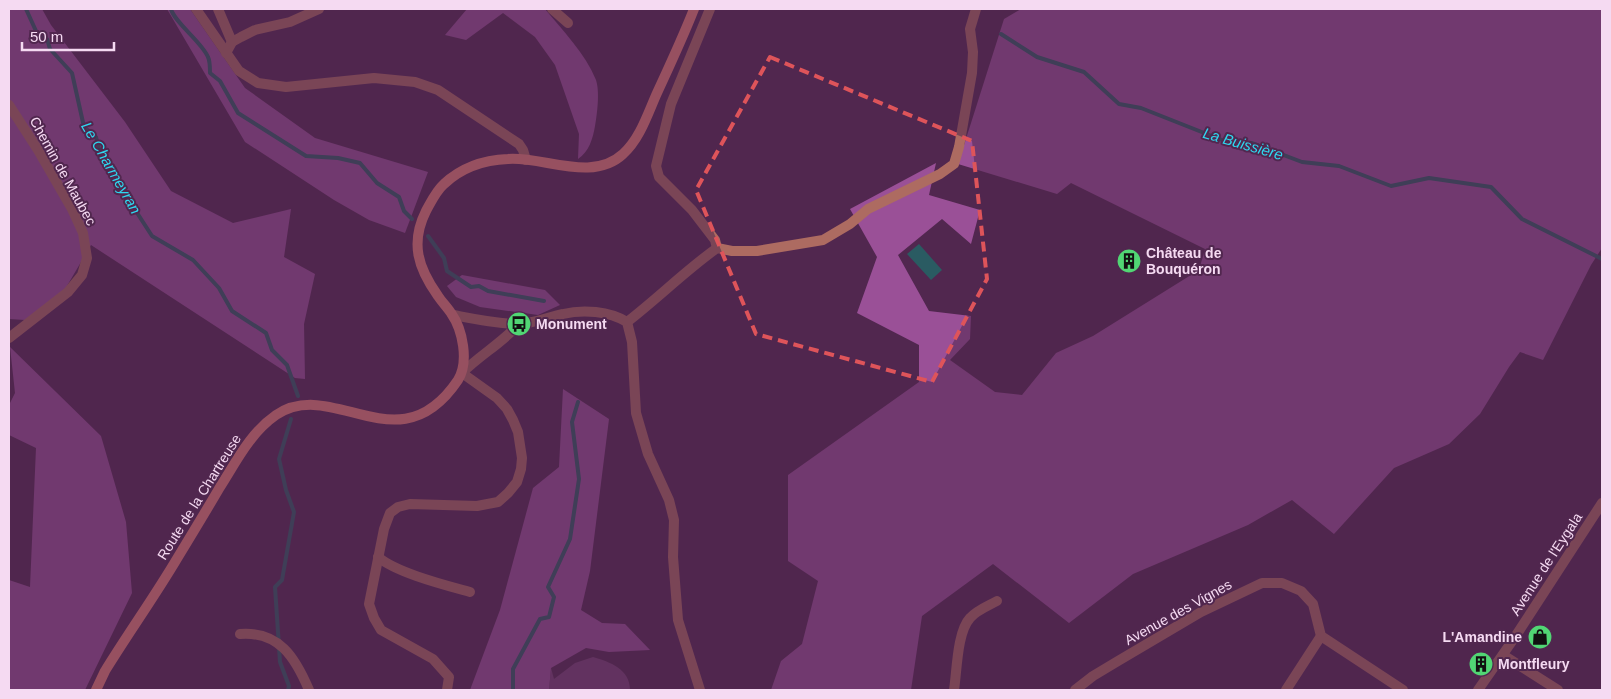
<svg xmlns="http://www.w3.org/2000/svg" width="1611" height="699" viewBox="0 0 1611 699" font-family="Arial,sans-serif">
<rect width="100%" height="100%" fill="#51274f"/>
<path fill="#784275" d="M593,657C610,662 630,669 630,690H549L551,668L554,679L575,663Z"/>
<g fill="#9a5097">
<path d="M9,9H42L51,25L125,122L171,191L233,223L291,209L284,257L315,274L304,324L305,379L295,378L91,245L64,291L25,320L9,319Z"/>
<path d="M167,9H190L245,88L315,138L428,172L405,233L369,220L334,200L245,142Z"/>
<path d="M467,9H545C563,31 585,53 596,80C600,92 597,114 595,126C593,138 589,152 578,159L579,134L555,65L535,37L503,13L466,40L445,35Z"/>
<path d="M1021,9H1602V248L1591,265L1543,360L1520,352L1509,367L1480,414L1449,444L1394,468L1334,534L1292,500L1248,525L1133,574L1069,623L993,564L922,616L911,690H771L781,661L802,644L818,581L788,561V475L919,382V345L857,313L877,257L850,209L936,163L929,195L980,210L971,244L942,219L898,255L929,311L971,316L970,339L950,360L995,392L1022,395L1056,353L1093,336L1199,270L1205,249L1071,183L1057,194L958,164L1004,19Z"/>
<path d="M462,275L545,290L560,305L538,315L480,307L456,297L447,286Z"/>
<path d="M10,347L101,436L126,522L132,593L85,690H9V580L30,587L36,448L9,435V405L15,393Z"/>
<path d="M563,389L609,419L590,571L581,610L602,623L625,624L650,650L609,652L586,648L551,668L549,690H470L500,610L533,488L559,467Z"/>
</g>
<path fill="#2a5b62" d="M919,244L942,270L931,280L907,254Z"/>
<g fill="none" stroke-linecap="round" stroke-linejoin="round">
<g stroke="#2a5b62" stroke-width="4">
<path d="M26,9L36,31L47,39L50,49L72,73L84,127L96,137L101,157L152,236L193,260L219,288L232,311L266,333L272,350L287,365L298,396"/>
<path d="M171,9C174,22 202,42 208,57C210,61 210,68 210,73L220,81L238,113L306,156L338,158L360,163L377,183L399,197L404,211L412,219"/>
<path d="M1001,34L1037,57L1084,72L1119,104L1141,108L1227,142L1252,143L1302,162L1339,166L1391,186L1429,178L1491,187L1522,219L1602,259"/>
<path d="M428,236L444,258L447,271L471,287L479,286L488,291L544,301"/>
<path d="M288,690L289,686L280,662L275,587L282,580L294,512L286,490L279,459L291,419"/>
<path d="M513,690V669L540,619L549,617L554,597L548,587L570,539L579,479L572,422L578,402"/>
</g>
<g stroke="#ad6b61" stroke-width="10">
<path d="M218,9L232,42"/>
<path d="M552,9L568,23"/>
<path d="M710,9L671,104L656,166L659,177L692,210L715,240L717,248"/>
<path d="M226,53L232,42L241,37L255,30L290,22L319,9"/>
<path d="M453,315C474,319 497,324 518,324C533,324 548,317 563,314C583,309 609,311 627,322L632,342L636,413L648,454L669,500L674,520L673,557L678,620L700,690"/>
<path d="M627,322C658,298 685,271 717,248L732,251H757L823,240L850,224L868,209L940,174L954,164L959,147L972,73L973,52L970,29L976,9"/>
<path d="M378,557C397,573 445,585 470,592"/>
<path d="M240,634C279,631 295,657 309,690"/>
<path d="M1503,655L1558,690"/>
<path d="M447,690L449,677L433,659L381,630L374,618L369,604L384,529L390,513L398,507L410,504L477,506L498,502L508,493L517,482L521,469L522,458L518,432L513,420L507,409L497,398L462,373C480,355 502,343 519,324"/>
<path d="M954,690C957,671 957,632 970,618C977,610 988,606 997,601"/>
<path d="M1075,690L1093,676L1118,661L1201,612L1262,583H1282L1301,591L1313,604L1321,636L1403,690"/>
<path d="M1286,690L1321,636"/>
</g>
<g stroke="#ad6b61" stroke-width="10">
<path d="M196,9L239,71L258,83L286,87L374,78L415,82L438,90L519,144L523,150L526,160"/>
<path d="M9,105L38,150L72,209L83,233L87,258L82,275L68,292L9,338"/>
<path d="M1478,690L1515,637L1602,503"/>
</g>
<path stroke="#ee8475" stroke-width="10" d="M96,690L105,671C129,632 155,596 178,557C192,534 206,511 220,487C236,462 250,433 276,415C334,376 399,468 458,380C469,362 463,330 451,313C447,307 442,302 438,296C418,268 410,243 426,211C431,202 436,191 444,184C462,167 484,160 508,159C543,156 592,183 623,154C640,139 648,113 657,93C670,65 683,37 694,9"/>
</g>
<path d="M0 0H1611V699H0ZM770,57L972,141L987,279L932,382L756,334L696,190Z" fill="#51274f" fill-opacity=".55" fill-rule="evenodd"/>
<path fill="none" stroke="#de545a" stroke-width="4" stroke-dasharray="10 6" stroke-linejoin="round" d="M770,57L972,141L987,279L932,382L756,334L696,190Z"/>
<defs>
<symbol id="building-disc" viewBox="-11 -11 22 22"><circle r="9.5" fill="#51d674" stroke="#51274f"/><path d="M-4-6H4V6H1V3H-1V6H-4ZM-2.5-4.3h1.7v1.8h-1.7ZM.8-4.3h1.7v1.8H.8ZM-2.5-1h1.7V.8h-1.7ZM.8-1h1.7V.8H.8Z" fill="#111"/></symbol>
<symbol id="bus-disc" viewBox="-11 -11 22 22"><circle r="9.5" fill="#51d674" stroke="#51274f"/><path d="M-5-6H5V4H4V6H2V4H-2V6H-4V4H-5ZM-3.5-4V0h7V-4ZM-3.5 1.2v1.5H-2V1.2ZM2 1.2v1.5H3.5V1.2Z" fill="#111"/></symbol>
<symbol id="shop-disc" viewBox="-11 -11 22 22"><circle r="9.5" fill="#51d674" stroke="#51274f"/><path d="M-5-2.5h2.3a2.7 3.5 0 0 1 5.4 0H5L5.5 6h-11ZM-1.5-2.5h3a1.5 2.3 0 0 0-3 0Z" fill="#111"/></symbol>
</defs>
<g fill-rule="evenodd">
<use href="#building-disc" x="1115" y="247" width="28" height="28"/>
<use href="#bus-disc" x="505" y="310" width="28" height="28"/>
<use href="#shop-disc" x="1526" y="623" width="28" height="28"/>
<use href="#building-disc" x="1467" y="650" width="28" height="28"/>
</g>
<g text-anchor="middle" stroke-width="4" stroke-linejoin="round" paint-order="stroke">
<g font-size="14" fill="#f5daf2" stroke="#51274f">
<text transform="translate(63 171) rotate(61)" y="5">Chemin de Maubec</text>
<text transform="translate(199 497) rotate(-58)" y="5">Route de la Chartreuse</text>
<text transform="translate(1546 564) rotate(-57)" y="5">Avenue de l'Eygala</text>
<text transform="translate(1178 612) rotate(-29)" y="5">Avenue des Vignes</text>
</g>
<g font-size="14" font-weight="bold" fill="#f5daf2" stroke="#51274f" text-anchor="start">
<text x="1146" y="258">Château de<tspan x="1146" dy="16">Bouquéron</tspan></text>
<text x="536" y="329">Monument</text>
<text x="1522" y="642" text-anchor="end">L'Amandine</text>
<text x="1498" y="669">Montfleury</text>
</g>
<g font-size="15" font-style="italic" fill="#2ed8ef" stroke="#51274f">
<text transform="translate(1243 144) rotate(16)" y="5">La Buissière</text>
<text transform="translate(111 168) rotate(60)" y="5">Le Charmeyran</text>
</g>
</g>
<rect width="1611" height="699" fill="none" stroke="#f5daf2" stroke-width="20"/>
<path d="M22 42v8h92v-8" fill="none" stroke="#f5daf2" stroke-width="2.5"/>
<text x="30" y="42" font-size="15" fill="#f5daf2" stroke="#51274f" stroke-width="4" paint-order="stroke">50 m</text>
</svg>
